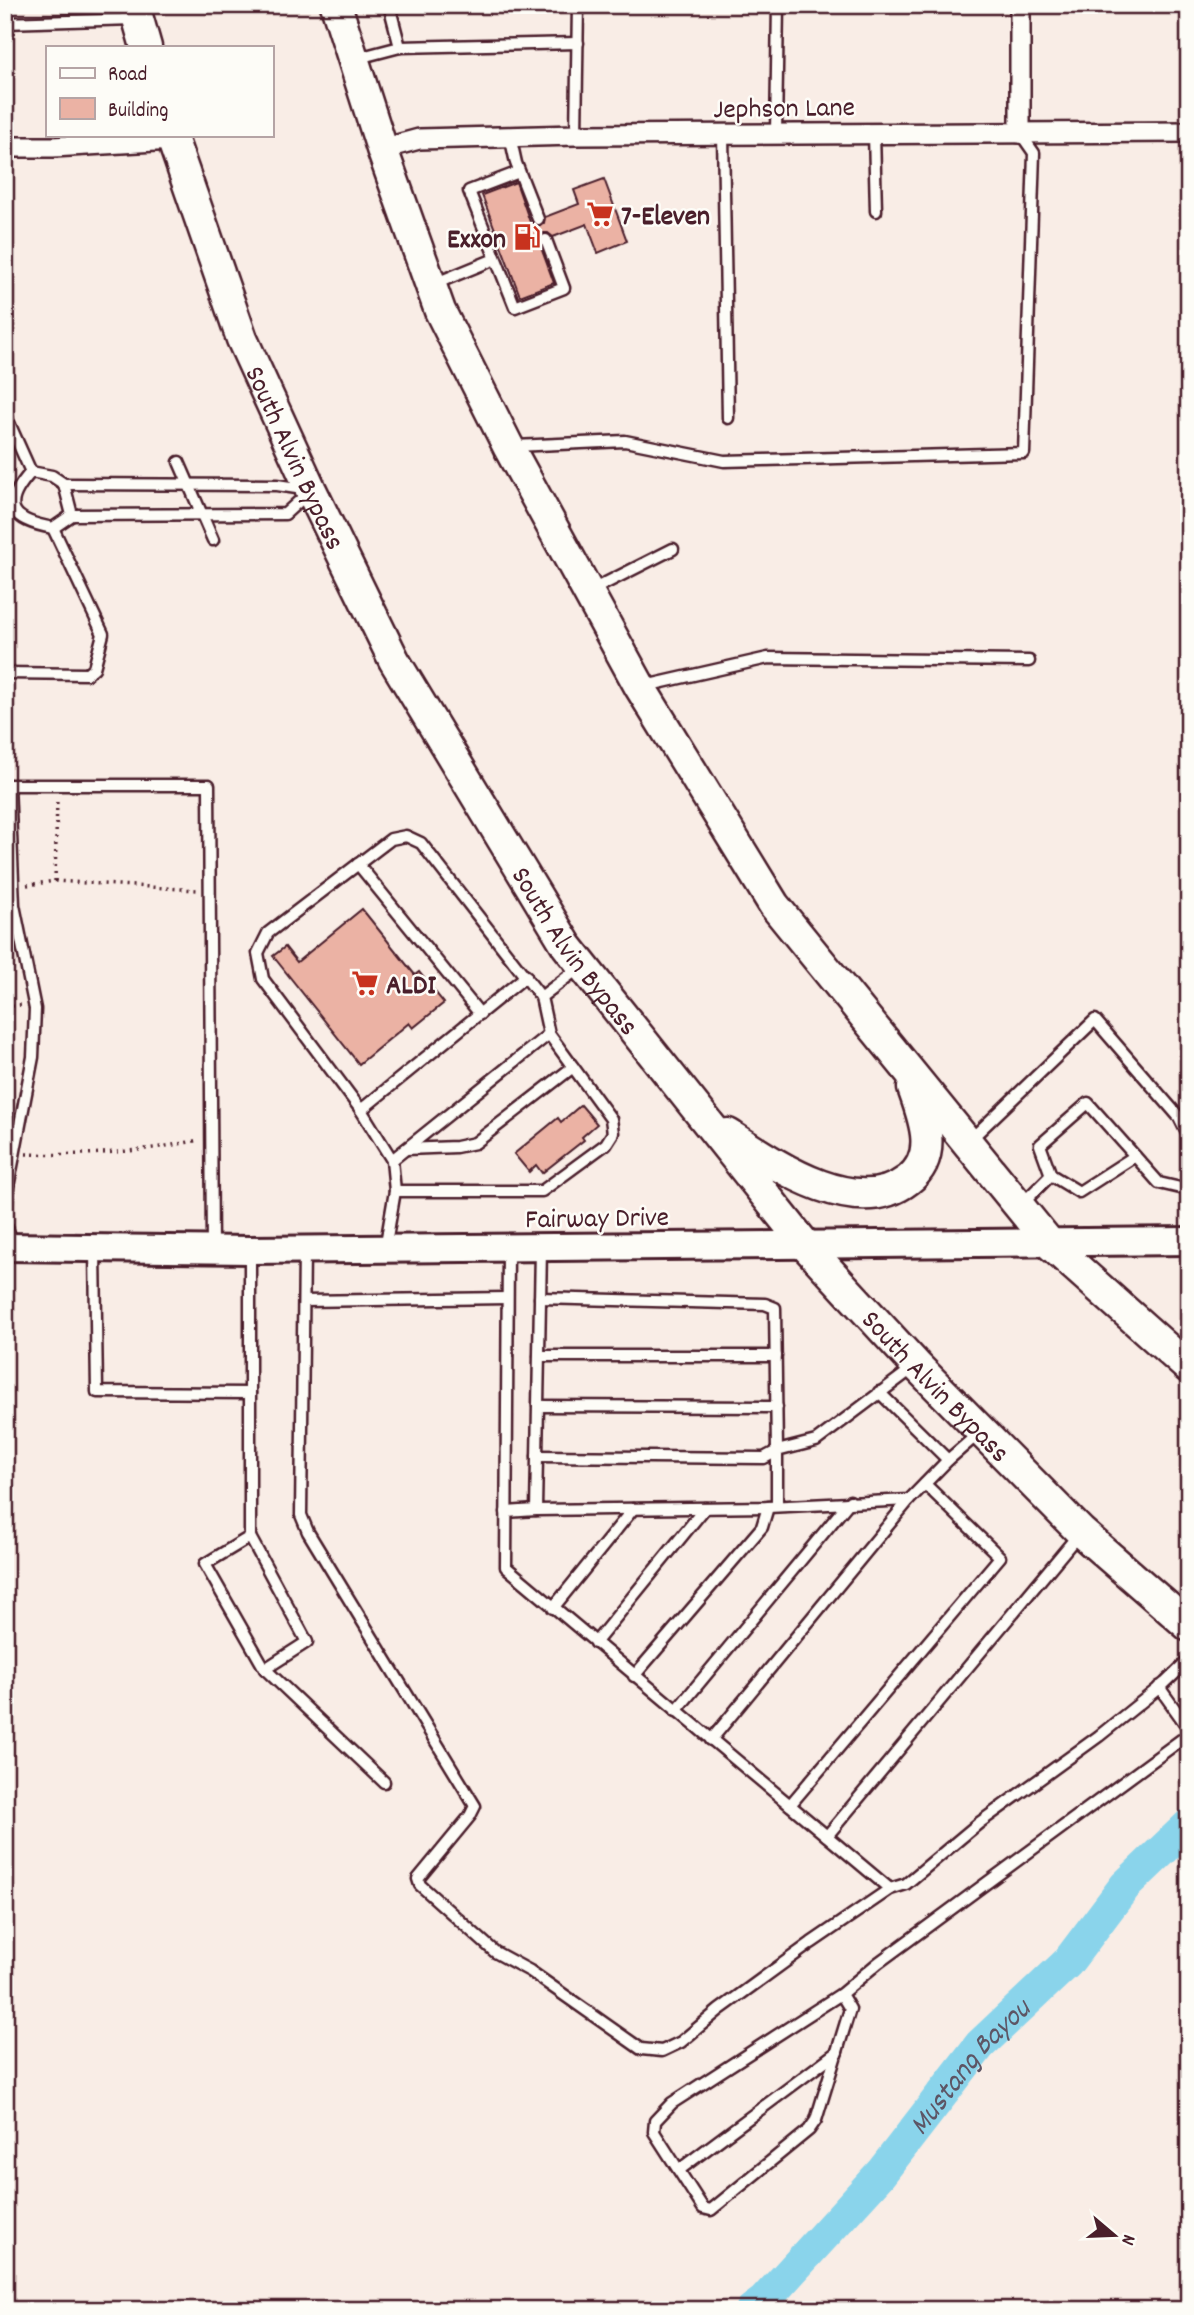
<svg xmlns="http://www.w3.org/2000/svg" width="1194" height="2315" viewBox="0 0 1194 2315" font-family="Dekko,sans-serif">
<rect width="100%" height="100%" fill="#f9ede6"/>
<filter id="ink" filterUnits="userSpaceOnUse"><feTurbulence type="fractalNoise" baseFrequency=".0143" numOctaves="2"/><feDisplacementMap in="SourceGraphic" scale="14" xChannelSelector="R" yChannelSelector="G"/><feConvolveMatrix kernelMatrix="1 2 1 2 8 2 1 2 1" color-interpolation-filters="sRGB"/></filter>
<g filter="url(#ink)">
<g fill="none" stroke-linecap="round" stroke-linejoin="round">
<path stroke="#8ad4eb" stroke-width="33" id="s1" d="M752,2310L764,2301L881,2173L980,2045L1067,1963L1125,1886L1189,1825"/>
</g>
<g fill="#ebb2a4" stroke="#4a1f2b" stroke-width="2">
<path d="M604,179L627,241L598,253L587,224L553,237L548,233H543L539,242L554,283L520,296L482,195L516,182L530,222L540,226L544,223L545,217L579,204L574,190Z"/>
<path d="M362,909L415,975L419,972L444,1003L413,1028L409,1023L359,1064L273,956L285,947L297,962Z"/>
<path d="M581,1105L597,1124L582,1137L584,1140L542,1173L536,1165L529,1172L514,1154L558,1118L561,1122Z"/>
</g>
<g fill="none" stroke-linecap="round" stroke-linejoin="round">
<defs>
<g id="lane">
<path d="M5,23L134,19"/>
<path d="M400,47L578,43"/>
<path d="M358,58L400,47L389,5"/>
<path d="M776,133L778,5"/>
<path d="M874,133L876,211"/>
<path d="M723,134L728,418"/>
<path d="M576,135L578,5"/>
<path d="M510,136L516,163L538,219"/>
<path d="M519,172L469,191L515,307L564,288L546,240"/>
<path d="M434,284L495,259"/>
<path d="M5,414L31,472"/>
<path d="M515,446L625,441L724,461L1024,453L1034,153L1020,133"/>
<path d="M179,462L213,540"/>
<path d="M31,472L52,476L64,484L72,515L53,528C11,520 0,507 31,472Z"/>
<path d="M64,484L277,485L303,489"/>
<path d="M72,515L285,514L308,493"/>
<path d="M592,590L673,549"/>
<path d="M5,673L87,674L94,668L103,634L53,528"/>
<path d="M645,686L768,658L1029,661"/>
<path d="M358,864L480,1014"/>
<path d="M361,1110L526,976"/>
<path d="M970,1140L1095,1020L1179,1117L1189,1137"/>
<path d="M406,1149L456,1147L475,1143L573,1067"/>
<path d="M392,1160L549,1034"/>
<path d="M1051,1175L1079,1192L1135,1156"/>
<path d="M395,1191L392,1160L361,1110L263,979L258,953L268,933L391,839L406,836L421,843L541,997"/>
<path d="M1023,1203L1051,1175L1040,1145L1088,1103L1159,1183L1189,1190"/>
<path d="M13,1244L5,1222L8,1187L33,1057L35,1009L14,905L9,785H209L212,1250"/>
<path d="M385,1249L395,1191H542L606,1144L613,1133L611,1119L549,1034L541,997L579,968"/>
<path d="M508,1249L506,1567L890,1889"/>
<path d="M541,1249L536,1510L768,1507L909,1500L948,1460L978,1434"/>
<path d="M95,1250L97,1392L250,1393"/>
<path d="M304,1250L301,1515L308,1532L475,1806L470,1816L418,1879L420,1885L495,1952L530,1971L641,2049L662,2051L681,2042L719,2010L811,1943L890,1889L906,1884L979,1823L1099,1736L1165,1683L1189,1660"/>
<path d="M250,1251V1537L307,1642L265,1669"/>
<path d="M304,1301L507,1298"/>
<path d="M539,1356H776"/>
<path d="M879,1392L948,1460"/>
<path d="M538,1406L777,1407"/>
<path d="M537,1456L764,1458L777,1451L775,1308L765,1304L540,1298"/>
<path d="M777,1506V1451L816,1441L913,1368"/>
<path d="M506,1512L536,1510"/>
<path d="M250,1537L205,1564L265,1669L384,1782"/>
<path d="M553,1608L633,1509"/>
<path d="M595,1643L705,1508"/>
<path d="M634,1676L762,1527L768,1507"/>
<path d="M1159,1687L1189,1729"/>
<path d="M676,1711L850,1501"/>
<path d="M711,1740L909,1500"/>
<path d="M790,1805L1000,1557L925,1484"/>
<path d="M827,1836L1078,1535"/>
<path d="M841,1994L850,2009L816,2120L809,2130L711,2210L703,2208L654,2132L655,2121L672,2103L841,1994L878,1963L1189,1734"/>
<path d="M679,2170L837,2052"/>
</g>
<g id="street">
<path d="M1020,133V5"/>
<path d="M5,147H53L173,140"/>
<path d="M382,149L419,139L576,135L1189,132"/>
</g>
<path id="secondary" d="M5,1247L250,1250L1189,1241"/>
<g id="primary">
<path d="M134,5L146,47"/>
<path d="M336,5L382,149L440,311L508,446L640,687L774,905L1050,1244L1189,1368"/>
<path id="s2" d="M171,135L242,339L311,490L394,660L567,946L806,1246L916,1365L1081,1532L1189,1626"/>
<path d="M728,1134C774,1164 855,1221 908,1180C939,1156 924,1119 913,1088"/>
</g>
</defs>
<use href="#lane" stroke="#4a1f2b" stroke-width="15"/>
<use href="#street" stroke="#4a1f2b" stroke-width="24"/>
<use href="#secondary" stroke="#4a1f2b" stroke-width="32"/>
<use href="#primary" stroke="#4a1f2b" stroke-width="35"/>
<g stroke="#4a1f2b" stroke-width="3.5" stroke-dasharray="2 5" stroke-linecap="butt">
<path d="M55,881L57,798"/>
<path d="M27,885L55,881L197,890"/>
<path d="M5,1007L21,1005"/>
<path d="M26,1154C85,1156 142,1152 199,1140"/>
</g>
<use href="#lane" stroke="#fdfcf7" stroke-width="10"/>
<use href="#street" stroke="#fdfcf7" stroke-width="19"/>
<use href="#secondary" stroke="#fdfcf7" stroke-width="26"/>
<use href="#primary" stroke="#fdfcf7" stroke-width="30"/>
</g>
</g>
<defs>
<symbol id="supermarket-bare" viewBox="-9 -9 18 18"><path d="M-6-5.5h2.5l.6 2H6L4.5 2H-2.5L-4.4-4H-6ZM-1.5 3.2a1.3 1.3 0 1 0 .1 0ZM3 3.2a1.3 1.3 0 1 0 .1 0Z" fill="#c8321e" stroke="#fdfcf7" stroke-width="2.5" paint-order="stroke"/></symbol>
<symbol id="fuel-bare" viewBox="-9 -9 18 18"><path d="M-5.5-6h7V0h2V4h1.3V-2.5L3-4.5l.8-.8L6-3V5H2.5V1h-1V6h-7ZM-4.2-4.7v3.2H.2V-4.7Z" fill="#c8321e" stroke="#fdfcf7" stroke-width="2.5" paint-order="stroke"/></symbol>
</defs>
<g fill-rule="evenodd">
<use href="#supermarket-bare" x="581" y="195" width="38" height="38"/>
<use href="#fuel-bare" x="508" y="218" width="38" height="38"/>
<use href="#supermarket-bare" x="346" y="964" width="38" height="38"/>
</g>
<g text-anchor="middle" stroke-width="5" stroke-linejoin="round" paint-order="stroke">
<g font-size="28" fill="#4a1f2b" stroke="#fdfcf7">
<text transform="translate(784 106) rotate(-1)" y="10">Jephson Lane</text>
<text dy="10" stroke="none"><textPath href="#s2" startOffset="346">South Alvin Bypass</textPath></text>
<text dy="10" stroke="none"><textPath href="#s2" startOffset="914">South Alvin Bypass</textPath></text>
<text transform="translate(597 1216) rotate(-1)" y="10">Fairway Drive</text>
<text dy="10" stroke="none"><textPath href="#s2" startOffset="1480">South Alvin Bypass</textPath></text>
</g>
<g font-size="28" font-weight="bold" fill="#4a1f2b" stroke="#fdfcf7" text-anchor="start">
<text x="621" y="224">7-Eleven</text>
<text x="506" y="247" text-anchor="end">Exxon</text>
<text x="386" y="993">ALDI</text>
</g>
<g font-size="30" font-style="italic" fill="#5d5565" stroke="#fdfcf7">
<text dy="10" stroke="none"><textPath href="#s1" startOffset="327">Mustang Bayou</textPath></text>
</g>
</g>
<rect width="1194" height="2315" fill="none" stroke="#fdfcf7" stroke-width="28"/>
<rect x="14" y="14" width="1166" height="2287" fill="none" stroke="#4a1f2b" stroke-width="2.5" filter="url(#ink)"/>
<rect x="46" y="46" width="228" height="91" fill="#fdfcf7" stroke="#b5a4a5" stroke-width="2"/>
<rect x="60" y="68" width="35" height="10" fill="#fdfcf7" stroke="#b5a4a5" stroke-width="2"/>
<text x="108" y="80" font-size="21" fill="#4a1f2b">Road</text>
<rect x="60" y="98" width="35" height="21" fill="#ebb2a4" stroke="#b5a4a5" stroke-width="2"/>
<text x="108" y="116" font-size="21" fill="#4a1f2b">Building</text>
<g transform="translate(1114 2235) rotate(109)" stroke="#fdfcf7" stroke-width="5" paint-order="stroke">
<path d="M0-5L12 26L0 18L-12 26Z" fill="#4a1f2b"/>
<text y="-10" font-size="19" font-weight="bold" text-anchor="middle" fill="#4a1f2b">N</text>
</g>
</svg>
